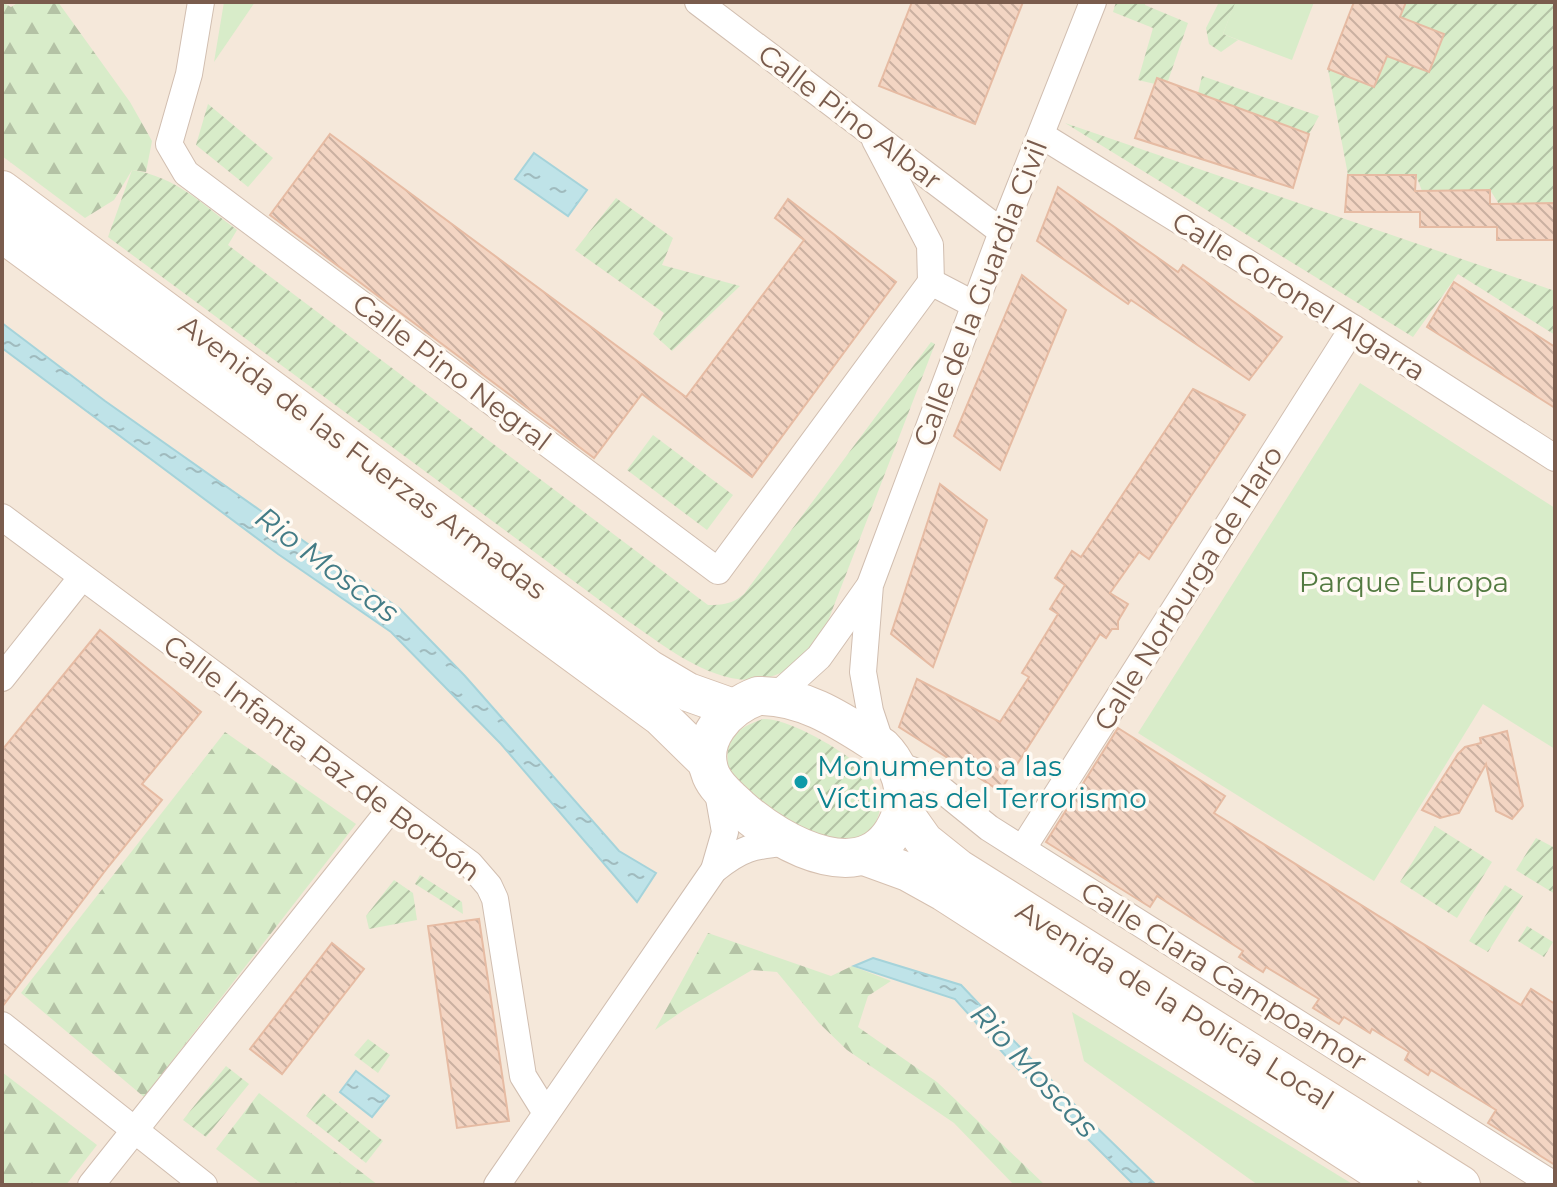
<svg xmlns="http://www.w3.org/2000/svg" width="1557" height="1187" viewBox="0 0 1557 1187" font-family="Montserrat,sans-serif">
<defs>
<pattern id="forest-firs" width="22" height="20" patternUnits="userSpaceOnUse" patternTransform="scale(2)"><rect width="22" height="20" fill="#d8ecc9"/><path d="M5 1l3.5 6h-7zM16 11l3.5 6h-7z" fill="#b4c2a5"/></pattern>
<pattern id="garden-furrows" width="10" height="10" patternUnits="userSpaceOnUse" patternTransform="scale(2)"><rect width="10" height="10" fill="#d8ecc9"/><path d="M-1 1l2-2M0 10L10 0M9 11l2-2" fill="none" stroke="#b4c2a5"/></pattern>
<pattern id="water-ripples" width="26" height="14" patternUnits="userSpaceOnUse" patternTransform="scale(2)"><rect width="26" height="14" fill="#bfe3e8"/><path d="M2 4q2-2 4 0t4 0M15 11q2-2 4 0t4 0" fill="none" stroke="#a0bbbe"/></pattern>
<pattern id="building-back-hatch" width="6" height="6" patternUnits="userSpaceOnUse" patternTransform="scale(2)"><rect width="6" height="6" fill="#f3d5c3"/><path d="M-1 5l2 2M0 0l6 6M5-1l2 2" fill="none" stroke="#cab0a1"/></pattern>
</defs>
<rect width="100%" height="100%" fill="#fdf6ec"/>
<rect fill="#f5e8da" x="2" y="2" width="1553" height="1183"/>
<g fill="#d8ecc9">
<path d="M224,2H255L214,62Z"/>
<path d="M1235,2H1314L1292,60L1223,34Z"/>
<path d="M1360,383L1555,508V749L1483,704L1374,881L1138,733Z"/>
<path d="M1072,1012L1354,1185H1258L1084,1061Z"/>
</g>
<g fill="url(#forest-firs)">
<path d="M2,2L11,7L19,2H58L130,102L152,141L146,172L132,170L114,200L85,218L2,156Z"/>
<path d="M225,732L356,824L144,1097L21,993Z"/>
<path d="M708,933L831,976L852,966L891,981L868,996L858,1027L937,1082L1045,1185H1014L954,1123L847,1050L819,1023L777,972L752,970L684,1010L655,1030Z"/>
<path d="M2,1072L97,1145L66,1185H2Z"/>
<path d="M259,1093L378,1185H263L216,1149Z"/>
</g>
<g fill="url(#garden-furrows)">
<path d="M1116,2H1146L1145,5L1188,23L1168,81L1157,78L1155,84L1138,80L1153,28L1113,12Z"/>
<path d="M1219,2L1235,3L1223,34L1238,40L1221,52L1209,44L1206,28Z"/>
<path d="M1406,2H1555V203L1499,204L1490,190L1422,191L1416,175H1348L1328,69L1374,87Z"/>
<path d="M1202,76L1319,116L1309,134L1198,93Z"/>
<path d="M208,104L273,158L248,187L196,145Z"/>
<path d="M1065,123L1555,291V335L1458,274L1413,337Z"/>
<path d="M132,170C177,177 202,204 237,230L228,245L708,605C722,605 733,604 744,594L931,342L935,344L828,621C817,637 805,659 788,669C731,703 670,649 625,619L108,237Z"/>
<path d="M616,198L673,238L662,265L740,286L672,351L653,334L664,313L575,250Z"/>
<path d="M653,435L733,495L707,530L627,470Z"/>
<path d="M763,719C790,718 855,756 871,778C880,791 883,805 877,819C875,825 872,831 867,835C858,843 837,844 825,847L733,787C723,752 723,732 763,719Z"/>
<path d="M1435,826L1492,862L1457,918L1400,882Z"/>
<path d="M1536,838L1555,848V894L1516,870Z"/>
<path d="M420,875L462,902L463,914L415,884Z"/>
<path d="M394,880L413,893L417,920L369,929L366,916Z"/>
<path d="M1505,885L1523,896L1488,952L1469,941Z"/>
<path d="M1527,926L1553,942L1544,957L1518,941Z"/>
<path d="M368,1039L390,1055L378,1073L354,1055Z"/>
<path d="M226,1066L249,1084L206,1137L183,1120Z"/>
<path d="M323,1093L383,1141L366,1163L306,1116Z"/>
</g>
<g fill="url(#water-ripples)" stroke="#a5d3da" stroke-width="2">
<path d="M534,153L587,190L568,216L515,179Z"/>
<path d="M2,323L105,401L400,609L465,676L619,851L656,873L637,902L501,744L391,632L278,554L2,348Z"/>
<path d="M873,958L961,985L1089,1120L1156,1185H1134L1013,1064L955,999L854,966Z"/>
<path d="M356,1071L389,1096L372,1117L340,1092Z"/>
</g>
<g fill="url(#building-back-hatch)" stroke="#e6bba3" stroke-width="2">
<path d="M912,2H1023L975,124L879,86Z"/>
<path d="M1354,2H1406L1400,17L1444,34L1429,72L1387,56L1374,87L1328,69Z"/>
<path d="M1157,78L1309,134L1293,188L1135,138Z"/>
<path d="M330,134L686,397L804,240L775,218L788,199L896,282L752,477L642,394L594,458L270,215Z"/>
<path d="M1348,175H1416L1415,191L1490,190V204L1555,203V240H1497V227H1420V212H1345Z"/>
<path d="M1058,187L1178,272L1183,265L1282,337L1249,380L1131,300L1128,304L1037,241Z"/>
<path d="M1022,275L1066,310L1000,470L954,436Z"/>
<path d="M1454,282L1555,347V408L1427,327Z"/>
<path d="M1193,389L1245,415L1149,559L1139,552L1110,593L1128,604L1118,621V629H1112L1106,638L1100,634L1000,791L899,727L917,679L1000,722L1029,677L1022,673L1058,614L1050,609L1065,585L1055,578L1072,551L1081,557Z"/>
<path d="M940,484L987,520L933,667L891,634Z"/>
<path d="M100,630L201,712L142,784L162,800L108,867L2,1007V750Z"/>
<path d="M1118,728L1225,796L1214,813L1521,1005L1531,989L1555,1004V1165L1488,1123L1496,1110L1431,1070L1428,1075L1405,1060L1409,1052L1372,1029L1370,1033L1344,1017L1339,1024L1313,1008L1319,999L1266,967L1263,972L1239,957L1243,951L1157,896L1150,907L1046,842Z"/>
<path d="M1507,731L1523,806L1512,819L1496,811L1486,764L1459,813L1440,818L1422,810L1458,754L1465,747L1481,743L1480,738Z"/>
<path d="M479,919L509,1121L457,1128L428,926Z"/>
<path d="M332,943L364,969L282,1074L250,1049Z"/>
</g>
<g fill="none" stroke-linecap="round" stroke-linejoin="round">
<defs>
<g id="street">
<path d="M201,2L189,74L169,144L186,173L718,571L931,282"/>
<path d="M698,2L1002,232"/>
<path d="M1041,135L1353,328L1555,458"/>
<path d="M875,140L930,245L931,282"/>
<path d="M931,282L975,305"/>
<path d="M2,517L470,864L489,886L495,899L523,1076L546,1113"/>
<path d="M2,678L82,577"/>
<path d="M776,696L819,657L868,588"/>
<path d="M882,747L870,711L863,672L870,585L1002,232L1093,2"/>
<path d="M897,765L921,773L989,828L1554,1185"/>
<path d="M1023,848L1353,328"/>
<path d="M714,870L725,832L717,787"/>
<path d="M2,1025L204,1185"/>
<path d="M91,1185L392,807"/>
<path d="M497,1185L714,870C744,846 754,846 791,842"/>
</g>
<g id="secondary">
<path d="M2,190L649,669L688,692L733,708"/>
<path d="M2,233L661,717L707,762"/>
<path d="M758,696C805,695 844,723 882,747C899,764 909,791 901,814C873,896 781,845 739,807C729,797 717,789 711,775C696,740 727,707 758,696Z"/>
<path d="M902,810L924,841L959,869L1461,1185"/>
<path d="M864,856L908,872L944,892L1399,1185"/>
</g>
</defs>
<use href="#street" stroke="#d1beb0" stroke-width="28"/>
<use href="#secondary" stroke="#d6c0b0" stroke-width="40"/>
<use href="#street" stroke="#fff" stroke-width="26"/>
<use href="#secondary" stroke="#fff" stroke-width="38"/>
</g>
<circle fill="#0f9aa8" stroke="#fffaf3" stroke-width="3" cx="801" cy="782" r="8"/>
<g text-anchor="middle" stroke-width="7" stroke-linejoin="round" paint-order="stroke">
<g font-size="28" fill="#7a5c4d" stroke="#fffaf3">
<text transform="translate(850 117) rotate(37)" y="10">Calle Pino Albar</text>
<text transform="translate(980 293) rotate(-69)" y="10">Calle de la Guardia Civil</text>
<text transform="translate(1299 296) rotate(32)" y="10">Calle Coronel Algarra</text>
<text transform="translate(452 372) rotate(37)" y="10">Calle Pino Negral</text>
<text transform="translate(363 457) rotate(37)" y="10">Avenida de las Fuerzas Armadas</text>
<text transform="translate(1188 588) rotate(-58)" y="10">Calle Norburga de Haro</text>
<text transform="translate(322 758) rotate(37)" y="10">Calle Infanta Paz de Borbón</text>
<text transform="translate(1224 976) rotate(32)" y="10">Calle Clara Campoamor</text>
<text transform="translate(1175 1005) rotate(32)" y="10">Avenida de la Policía Local</text>
</g>
<g font-size="28" fill="#537a41" stroke="#fffaf3">
<text x="1404" y="592">Parque Europa</text>
</g>
<g font-size="28" fill="#0d838f" stroke="#fffaf3" text-anchor="start">
<text x="817" y="776">Monumento a las<tspan x="817" dy="32">Víctimas del Terrorismo</tspan></text>
</g>
<g font-size="30" font-style="italic" fill="#437c86" stroke="#fffaf3">
<text transform="translate(327 565) rotate(37)" y="10">Rio Moscas</text>
<text transform="translate(1034 1071) rotate(47)" y="10">Rio Moscas</text>
</g>
</g>
<rect width="1557" height="1187" fill="none" stroke="#7a5c4d" stroke-width="8"/>
</svg>
